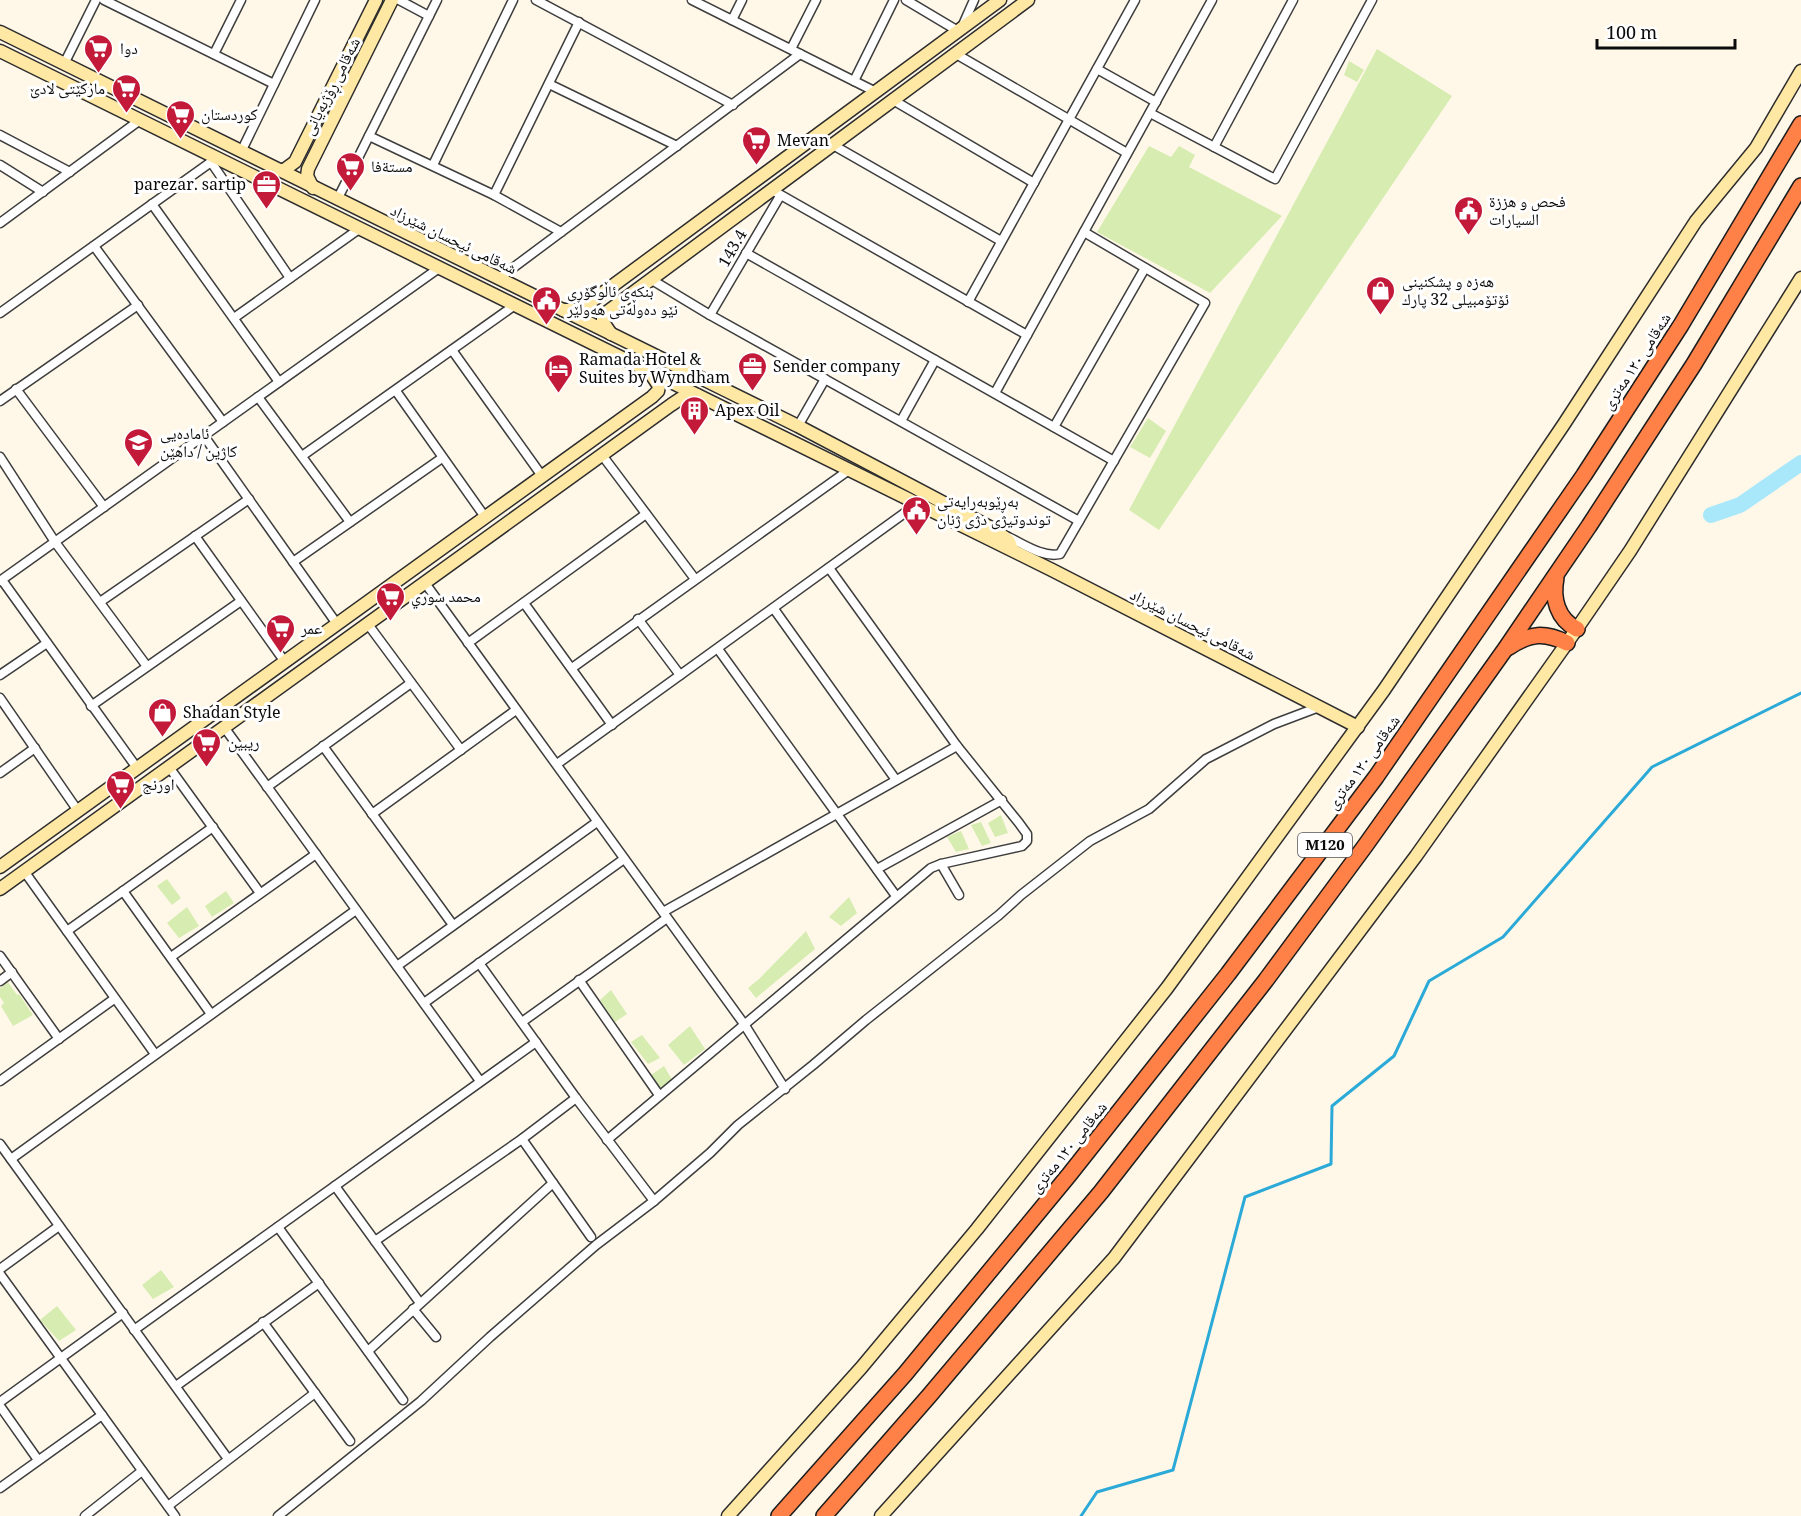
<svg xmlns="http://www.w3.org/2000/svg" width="1801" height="1516" viewBox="0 0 1801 1516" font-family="Georgia,'Noto Naskh Arabic',serif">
<rect width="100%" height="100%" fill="#fff8e9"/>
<g fill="#d7ecb0">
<path d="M1377,49L1452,96L1159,530L1129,510Z"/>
<path d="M1349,61L1364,70L1357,82L1344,75Z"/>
<path d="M1149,146L1171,157L1179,146L1195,155L1189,167L1282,216L1210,293L1097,232Z"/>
<path d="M1148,418L1166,431L1150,458L1130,447Z"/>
<path d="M1001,815L1008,833L995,837L988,823Z"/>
<path d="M981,822L991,843L982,846L971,825Z"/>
<path d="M961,831L969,849L956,852L947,837Z"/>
<path d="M167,879L181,898L172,905L157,886Z"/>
<path d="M226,891L234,903L212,917L205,906Z"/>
<path d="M849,897L857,913L841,926L829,917Z"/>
<path d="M187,907L199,926L179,938L167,923Z"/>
<path d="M806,931L815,949L756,998L748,988L759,979Z"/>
<path d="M8,982L17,995L19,994L33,1015L13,1026L1,1006L4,1003L0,997V988Z"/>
<path d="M611,990L627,1014L615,1022L600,1000Z"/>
<path d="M690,1026L705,1049L684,1065L668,1045Z"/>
<path d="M642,1035L660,1058L648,1064L631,1042Z"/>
<path d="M664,1066L673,1081L661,1089L651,1075Z"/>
<path d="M161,1270L174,1287L153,1299L142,1285Z"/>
<path d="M57,1306L76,1330L59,1341L40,1320Z"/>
</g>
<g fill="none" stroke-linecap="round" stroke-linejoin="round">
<path stroke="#2baad7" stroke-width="3" d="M1081,1516L1097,1492L1173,1470L1245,1197L1331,1164L1332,1106L1394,1056L1429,981L1503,937L1652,767L1801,693"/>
<path stroke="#a9e7fb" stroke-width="16" d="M1711,515L1740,505L1801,463"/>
<defs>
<g id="street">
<path d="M104,0L274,84"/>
<path d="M399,0L429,16"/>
<path d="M536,0L733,105"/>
<path d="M692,0L876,92"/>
<path d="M906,0L958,31"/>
<path d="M732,20L742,0"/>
<path d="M962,27L974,0"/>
<path d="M791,49L816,0"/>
<path d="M214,54L241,0"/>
<path d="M956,54L1127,153"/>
<path d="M64,64L96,0"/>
<path d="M1097,69L1156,102"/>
<path d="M854,81L894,0"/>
<path d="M549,84L677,146"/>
<path d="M893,100L1034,183"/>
<path d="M1150,113L1275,179L1372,0"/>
<path d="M0,135L70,172"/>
<path d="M369,136L494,195L561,232"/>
<path d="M833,145L1001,241"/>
<path d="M1214,147L1293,0"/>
<path d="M241,152L315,0"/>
<path d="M211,162L290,278"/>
<path d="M0,165L43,192"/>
<path d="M433,165L513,0"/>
<path d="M772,190L1027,335"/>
<path d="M494,195L579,22"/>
<path d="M337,200L437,0"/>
<path d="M152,204L279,382"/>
<path d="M0,223L140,120"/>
<path d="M94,246L223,422"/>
<path d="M746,253L1114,461"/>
<path d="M498,279L800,54"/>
<path d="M652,280L710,315L1079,521"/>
<path d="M968,302L1135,0"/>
<path d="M0,313L211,162L214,157"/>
<path d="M710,315L780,196"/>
<path d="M234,318L359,229"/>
<path d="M452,350L542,476"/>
<path d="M16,389L104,507"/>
<path d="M396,391L485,517"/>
<path d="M995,393L1212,0"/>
<path d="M258,397L350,522"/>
<path d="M0,401L138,305"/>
<path d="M901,421L935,360"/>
<path d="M798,426L825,379"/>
<path d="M1054,427L1145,268"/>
<path d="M204,436L337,624"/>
<path d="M602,455L695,579"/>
<path d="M302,456L515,305"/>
<path d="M0,457L55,542L146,665"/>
<path d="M195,536L285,662"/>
<path d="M1006,536C1022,543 1042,558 1060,554L1205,303L1084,232"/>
<path d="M293,562L442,458"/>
<path d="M2,580L137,768"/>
<path d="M0,581L439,268"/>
<path d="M425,583L744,1024L785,1089"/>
<path d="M100,602L249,499"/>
<path d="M524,603L612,725"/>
<path d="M774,609L896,780"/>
<path d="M638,619L680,675"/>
<path d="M367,623L461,750"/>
<path d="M468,643L646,514"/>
<path d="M718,649L896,896"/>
<path d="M572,668L849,470"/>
<path d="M0,675L47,643"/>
<path d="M0,698L78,811"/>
<path d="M91,706L241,601"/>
<path d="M224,727L480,1081"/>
<path d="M323,746L453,925"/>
<path d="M557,764L917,504"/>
<path d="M169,767L260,893"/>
<path d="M0,773L35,748"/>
<path d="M267,787L411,683"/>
<path d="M372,814L516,710"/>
<path d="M941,864L959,895"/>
<path d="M877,869L1002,800"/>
<path d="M24,871L155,1054"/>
<path d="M123,891L211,1014"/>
<path d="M663,912L957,746"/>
<path d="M67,931L213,827"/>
<path d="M0,956L59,1039"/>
<path d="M171,957L316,854"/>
<path d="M479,963L576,1098L654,1201"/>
<path d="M397,966L597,822"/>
<path d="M579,980L659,1095"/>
<path d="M0,981L12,972"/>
<path d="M424,1003L624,859"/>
<path d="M522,1022L667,918"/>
<path d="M0,1081L114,999"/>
<path d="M522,1139L591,1237"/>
<path d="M607,1140L931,868L941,864L1022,846L1027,841V834L1019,823L957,746L829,568"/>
<path d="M0,1144L228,1459"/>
<path d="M11,1159L356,910"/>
<path d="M335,1186L420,1303"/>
<path d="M278,1227L403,1400"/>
<path d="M375,1241L522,1139L576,1098"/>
<path d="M0,1269L59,1226"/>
<path d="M0,1274L175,1516"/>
<path d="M413,1309L436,1337"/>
<path d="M263,1322L350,1441"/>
<path d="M134,1330L536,1042"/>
<path d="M368,1351L553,1183"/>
<path d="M176,1386L319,1283"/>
<path d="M0,1402L123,1313"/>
<path d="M0,1406L38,1460"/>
<path d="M0,1488L102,1415"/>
<path d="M168,1506L315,1393"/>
<path d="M85,1516L142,1471"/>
<path d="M278,1516L421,1401L490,1337L596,1245L654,1201L710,1153L738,1125L813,1065L866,1020L999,915L1021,895L1090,841L1149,809L1206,759L1274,724L1319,707"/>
</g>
<g id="secondary">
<path d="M0,32L798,426L997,531L1009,541L1012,549"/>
<path d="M0,51L1052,570L1358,727"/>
<path d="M277,170H284L295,162L376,0"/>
<path d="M313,188L307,176L308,169L392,0"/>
<path d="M563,310H576L592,301L1000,0"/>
<path d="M611,334L603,322V315L1028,0"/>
<path d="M0,867L652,397L658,391L659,386L651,374"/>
<path d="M0,889L671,405L683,397L697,395"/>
<path d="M728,1516L861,1368L977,1229L1167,988L1384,690L1564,424L1696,221L1756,148L1801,71"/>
<path d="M881,1516L1114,1258L1416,856L1567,643L1630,551L1801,278"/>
</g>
<g id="highway">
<path d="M1556,578C1552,598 1557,619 1577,629"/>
<path d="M1509,647C1530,633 1545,632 1567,643"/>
<path d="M779,1516L905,1374L1069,1175L1228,974L1376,777L1584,475L1681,325L1801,124"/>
<path d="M824,1516L929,1396L1101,1192L1266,980L1365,846L1506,648L1589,526L1694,364L1801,186"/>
</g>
</defs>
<use href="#street" stroke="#3e3e3e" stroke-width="11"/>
<use href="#secondary" stroke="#2d2d2d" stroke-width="15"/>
<use href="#highway" stroke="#1c1c1c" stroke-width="18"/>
<use href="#street" stroke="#fff" stroke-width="8"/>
<use href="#secondary" stroke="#ffe8a4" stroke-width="12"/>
<use href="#highway" stroke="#ff8147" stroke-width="15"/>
</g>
<defs>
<symbol id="supermarket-pin" viewBox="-11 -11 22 30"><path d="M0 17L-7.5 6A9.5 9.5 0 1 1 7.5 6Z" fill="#c41a3a" stroke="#fff"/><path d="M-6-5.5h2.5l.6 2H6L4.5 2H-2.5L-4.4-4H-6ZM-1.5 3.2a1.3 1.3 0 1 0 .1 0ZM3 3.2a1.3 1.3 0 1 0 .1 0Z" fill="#fff"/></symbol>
<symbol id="office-pin" viewBox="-11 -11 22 30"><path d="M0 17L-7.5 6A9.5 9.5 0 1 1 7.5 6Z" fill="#c41a3a" stroke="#fff"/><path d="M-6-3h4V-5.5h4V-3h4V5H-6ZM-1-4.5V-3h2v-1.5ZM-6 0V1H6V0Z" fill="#fff"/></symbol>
<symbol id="civic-pin" viewBox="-11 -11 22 30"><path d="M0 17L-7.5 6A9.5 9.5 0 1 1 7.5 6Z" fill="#c41a3a" stroke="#fff"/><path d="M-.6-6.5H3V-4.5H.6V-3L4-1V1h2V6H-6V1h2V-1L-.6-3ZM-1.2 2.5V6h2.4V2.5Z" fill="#fff"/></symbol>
<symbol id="shop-pin" viewBox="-11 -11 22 30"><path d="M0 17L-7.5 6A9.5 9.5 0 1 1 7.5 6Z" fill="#c41a3a" stroke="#fff"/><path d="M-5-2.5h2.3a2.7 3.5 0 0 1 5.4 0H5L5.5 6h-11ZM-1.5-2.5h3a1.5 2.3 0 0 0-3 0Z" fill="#fff"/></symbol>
<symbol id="hotel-pin" viewBox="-11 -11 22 30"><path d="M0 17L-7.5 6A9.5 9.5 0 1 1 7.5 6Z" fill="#c41a3a" stroke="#fff"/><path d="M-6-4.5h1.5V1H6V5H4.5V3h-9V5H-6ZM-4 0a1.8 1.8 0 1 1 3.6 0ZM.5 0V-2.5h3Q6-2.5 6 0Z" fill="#fff"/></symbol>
<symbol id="building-pin" viewBox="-11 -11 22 30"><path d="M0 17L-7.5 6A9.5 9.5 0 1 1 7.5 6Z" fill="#c41a3a" stroke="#fff"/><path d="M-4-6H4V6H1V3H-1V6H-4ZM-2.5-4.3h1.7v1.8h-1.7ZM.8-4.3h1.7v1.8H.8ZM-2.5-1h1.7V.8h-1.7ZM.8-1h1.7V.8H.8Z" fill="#fff"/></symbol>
<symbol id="school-pin" viewBox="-11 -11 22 30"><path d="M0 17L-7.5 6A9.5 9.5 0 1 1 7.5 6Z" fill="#c41a3a" stroke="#fff"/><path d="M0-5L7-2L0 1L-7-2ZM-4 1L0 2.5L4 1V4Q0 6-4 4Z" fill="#fff"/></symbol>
</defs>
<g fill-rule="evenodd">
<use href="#supermarket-pin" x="82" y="32" width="33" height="45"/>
<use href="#supermarket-pin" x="110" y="72" width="33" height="45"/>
<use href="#supermarket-pin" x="164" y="98" width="33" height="45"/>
<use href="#supermarket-pin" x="740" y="124" width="33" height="45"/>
<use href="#supermarket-pin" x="334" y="150" width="33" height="45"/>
<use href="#office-pin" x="250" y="168" width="33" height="45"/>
<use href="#civic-pin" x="1452" y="194" width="33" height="45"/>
<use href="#shop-pin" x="1364" y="274" width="33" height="45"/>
<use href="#civic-pin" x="530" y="284" width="33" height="45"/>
<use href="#office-pin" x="736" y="350" width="33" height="45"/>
<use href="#hotel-pin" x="542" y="352" width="33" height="45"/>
<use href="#building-pin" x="678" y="394" width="33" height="45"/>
<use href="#school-pin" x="122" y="426" width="33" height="45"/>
<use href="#civic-pin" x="900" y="494" width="33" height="45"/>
<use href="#supermarket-pin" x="374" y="580" width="33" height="45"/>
<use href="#supermarket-pin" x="264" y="612" width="33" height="45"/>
<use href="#shop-pin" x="146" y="696" width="33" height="45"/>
<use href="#supermarket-pin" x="190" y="726" width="33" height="45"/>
<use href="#supermarket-pin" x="104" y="768" width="33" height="45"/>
</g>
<g text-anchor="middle" stroke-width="6" stroke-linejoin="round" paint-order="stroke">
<rect fill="#fff" stroke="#545454" stroke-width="1.5" x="1298" y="833" width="54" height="24" rx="4.5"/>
<g font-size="15" font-weight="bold" fill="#0b0b0b">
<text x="1325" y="850">M120</text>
</g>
<g font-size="16" fill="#0b0b0b" stroke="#fff" text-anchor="start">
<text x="120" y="54">دوا</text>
<text x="105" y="94" text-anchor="end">مارکێتی لادێ</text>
<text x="201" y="120">كوردستان</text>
<text x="777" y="146">Mevan</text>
<text x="371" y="172">مستةفا</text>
<text x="246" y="190" text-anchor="end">parezar. sartip</text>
<text x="1489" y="207">فحص و هززة<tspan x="1489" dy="18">السيارات</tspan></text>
<text x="1402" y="287">هه‌زه‌ و پشكنینی<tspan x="1402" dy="18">ئۆتۆمبیلی 32 پارك</tspan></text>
<text x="567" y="297">بنکەی ئاڵوگۆڕی<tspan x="567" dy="18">نێو دەوڵەتی هەولێر</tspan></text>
<text x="579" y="365">Ramada Hotel &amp;<tspan x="579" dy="18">Suites by Wyndham</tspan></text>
<text x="773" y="372">Sender company</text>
<text x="715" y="416">Apex Oil</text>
<text x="160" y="439">ئامادەيی<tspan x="160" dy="18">کاژين / داهێن</tspan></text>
<text x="937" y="507">بەڕێوبەرایەتی<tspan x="937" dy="18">توندوتیژی دژی ژنان</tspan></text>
<text x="411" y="602">محمد سوري</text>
<text x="301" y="634">عمر</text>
<text x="183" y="718">Shadan Style</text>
<text x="228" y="748">ريبين</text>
<text x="142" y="790">اورنج</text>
</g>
<g font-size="16" fill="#0b0b0b" stroke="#fff">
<text transform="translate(331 86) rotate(-63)" y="6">شەقامی ڕۆژبەیانی</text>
<text transform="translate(454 239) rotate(26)" y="6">شەقامی ئیحسان شێرزاد</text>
<text transform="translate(732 248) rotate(-60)" y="6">143.4</text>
<text transform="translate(1636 361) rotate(-57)" y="6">شەقامی ١٢٠ مەتری</text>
<text transform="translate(1193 624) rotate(27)" y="6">شەقامی ئیحسان شێرزاد</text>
<text transform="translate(1363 762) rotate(-54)" y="6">شەقامی ١٢٠ مەتری</text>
<text transform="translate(1068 1147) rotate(-51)" y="6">شەقامی ١٢٠ مەتری</text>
</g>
</g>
<path d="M1597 39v9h138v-9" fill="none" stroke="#0b0b0b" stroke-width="3"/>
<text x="1606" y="39" font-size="18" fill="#0b0b0b" stroke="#ffffff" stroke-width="4.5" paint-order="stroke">100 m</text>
</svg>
